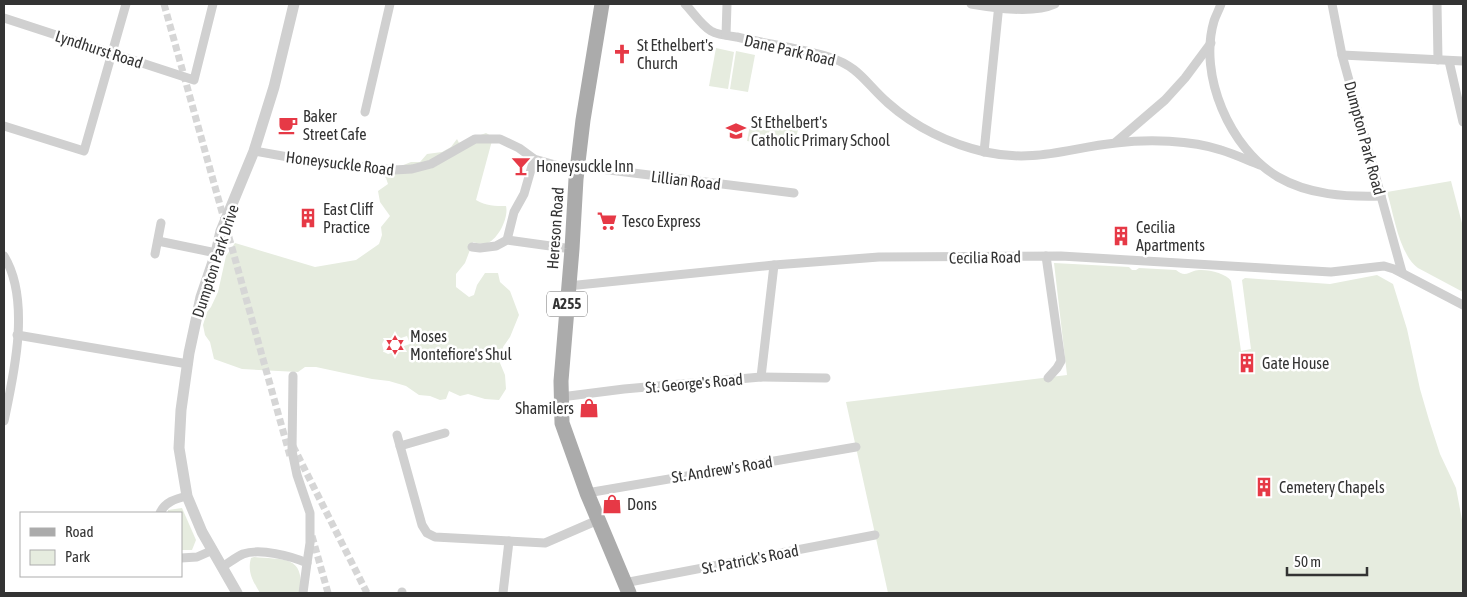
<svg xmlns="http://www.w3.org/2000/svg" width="1467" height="597" viewBox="0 0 1467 597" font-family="'Asap Condensed',sans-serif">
<rect width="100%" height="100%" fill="#fff"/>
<g fill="#e6ecdf" fill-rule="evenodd">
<path d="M716,48L734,52L728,89L709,86Z"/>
<path d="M736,51L755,55L748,92L730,89Z"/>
<path d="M751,120L798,130L793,148L747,141Z"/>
<path d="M486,133L493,137L476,200C486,206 495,206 506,206C509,217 498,241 485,244C481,244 476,243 473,242L465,263L456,274V287L469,297L474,295L477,285L485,273H498L500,282L510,291L519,315L510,337L503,347L500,363L505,375L506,389L499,400L485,399L468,394L460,396L449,391L446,399L440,400L430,396L419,395L406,386L389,381L372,379L316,367H305L298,372L242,369L214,359L210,342L205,335L203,325L207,312L211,307L218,292L226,256L235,243L315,267L356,260L379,244L382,235L381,227L390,216L380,202L378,191L388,184L386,178L379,172L383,165L401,166L411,162H420L427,154L442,152L451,147L457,139L459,143ZM398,336L401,338L407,336L410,344L404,346L403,349L388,354L384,352L382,344L384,340Z"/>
<path d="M1451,181L1463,227V292L1418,268C1399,254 1394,215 1387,192Z"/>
<path d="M1054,263L1129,267L1132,270H1136L1139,268L1176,270C1183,276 1187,274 1194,271C1204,268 1226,273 1231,281L1241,351L1251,349L1242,280L1245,278L1330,284L1377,275L1393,284L1407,329L1420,389L1429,420L1440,454L1456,488L1463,525V593H888L846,402L1067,375Z"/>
<path d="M182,508L196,540L192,550H181V513H168V510Z"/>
<path d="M254,557C284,560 305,555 300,593H260C253,581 247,572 251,558Z"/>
</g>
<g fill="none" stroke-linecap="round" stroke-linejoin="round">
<g stroke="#d6d6d6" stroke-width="7" stroke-dasharray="7 3.5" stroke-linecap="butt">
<path d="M164,4L290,456"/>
<path d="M293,446L367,593"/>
<path d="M312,536L328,593"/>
</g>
<g stroke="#d0d0d0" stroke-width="9">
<path d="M685,4C693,12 701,25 711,31C718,35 729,36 737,37C767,44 799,48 829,57C860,67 866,84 888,103C915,127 950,144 985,152C1035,163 1068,148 1116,143C1148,139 1191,140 1221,150C1234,154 1247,160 1260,165"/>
<path d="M971,4C995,8 1033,14 1055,4"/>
<path d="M1221,4C1219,10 1216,15 1214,21C1198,75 1230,149 1278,177C1309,195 1346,197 1381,196"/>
<path d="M1332,4L1342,55L1402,272"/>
<path d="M1437,4L1438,60"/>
<path d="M4,18L194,80L213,4"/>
<path d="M726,35L727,4"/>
<path d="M1342,55L1463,61"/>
<path d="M1449,61L1463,122"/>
<path d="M365,112L390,4"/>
<path d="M4,126L84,151L126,4"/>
<path d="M1116,142L1165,100L1185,78L1211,43"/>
<path d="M254,151L322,163L394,170L412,169L431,164L475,139H500L519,148L534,159L559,166H577L794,193"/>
<path d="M984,152L999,4"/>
<path d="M507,240L514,212L524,194L534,159"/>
<path d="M158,241L216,253"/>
<path d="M472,247L480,248L496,246L507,240L572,249"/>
<path d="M155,254L161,223"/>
<path d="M4,256C31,300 14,374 4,421"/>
<path d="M1046,256L1061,361L1057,368L1048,378"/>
<path d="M568,286L774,265L879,257L1061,256L1331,272L1384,266L1394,269L1463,305"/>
<path d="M17,335L188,364"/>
<path d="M293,376L292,451L297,475L310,513V543L307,563"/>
<path d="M761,377L774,265"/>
<path d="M561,397L624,389L761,377L826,378"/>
<path d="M397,435L422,525L427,533L435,537L545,543L598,520"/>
<path d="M400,446L445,433"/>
<path d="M587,493L856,447"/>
<path d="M160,513C165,502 175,499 187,496"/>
<path d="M181,558L197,557L213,550"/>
<path d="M222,567C229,563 236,557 243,554C260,548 291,556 307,563L303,593"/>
<path d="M624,583L875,535"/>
<path d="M402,593V592"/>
<path d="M503,593L509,541"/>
</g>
<path stroke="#d0d0d0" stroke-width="11" d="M237,593L202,532L187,496L179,448L181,410L189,353L201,297L216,253L221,231L254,151L274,87L294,4"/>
<path stroke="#ababab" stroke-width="15" d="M602,4L583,120L576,179L572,249L561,381L562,423L587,493L629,593"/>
</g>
<defs>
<symbol id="church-bare" viewBox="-9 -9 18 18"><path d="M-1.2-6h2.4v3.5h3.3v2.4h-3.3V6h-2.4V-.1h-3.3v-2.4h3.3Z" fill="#e63946" stroke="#fff" stroke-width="2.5" paint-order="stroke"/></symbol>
<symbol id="cafe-bare" viewBox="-9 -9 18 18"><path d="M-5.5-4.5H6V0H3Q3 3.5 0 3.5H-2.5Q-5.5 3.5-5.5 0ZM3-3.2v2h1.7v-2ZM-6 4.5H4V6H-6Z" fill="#e63946" stroke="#fff" stroke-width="2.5" paint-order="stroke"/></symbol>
<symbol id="school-bare" viewBox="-9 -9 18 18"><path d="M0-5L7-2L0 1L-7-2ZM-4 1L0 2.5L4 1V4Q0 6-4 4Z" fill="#e63946" stroke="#fff" stroke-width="2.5" paint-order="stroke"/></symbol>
<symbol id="bar-bare" viewBox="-9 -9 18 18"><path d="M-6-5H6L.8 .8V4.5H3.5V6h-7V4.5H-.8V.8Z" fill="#e63946" stroke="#fff" stroke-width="2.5" paint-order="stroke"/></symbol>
<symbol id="building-bare" viewBox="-9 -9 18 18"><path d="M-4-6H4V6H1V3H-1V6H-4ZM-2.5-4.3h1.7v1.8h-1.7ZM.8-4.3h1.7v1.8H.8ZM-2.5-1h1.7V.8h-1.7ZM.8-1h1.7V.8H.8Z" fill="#e63946" stroke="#fff" stroke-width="2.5" paint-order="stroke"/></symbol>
<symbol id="supermarket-bare" viewBox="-9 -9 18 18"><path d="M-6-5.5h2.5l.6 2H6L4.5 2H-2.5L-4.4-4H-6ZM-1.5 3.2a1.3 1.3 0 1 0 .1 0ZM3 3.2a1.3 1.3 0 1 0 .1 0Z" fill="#e63946" stroke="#fff" stroke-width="2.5" paint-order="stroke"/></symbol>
<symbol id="synagogue-bare" viewBox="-9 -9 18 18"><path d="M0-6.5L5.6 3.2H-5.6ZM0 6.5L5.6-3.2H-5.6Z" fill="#e63946" stroke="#fff" stroke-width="2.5" paint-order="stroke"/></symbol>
<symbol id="shop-bare" viewBox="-9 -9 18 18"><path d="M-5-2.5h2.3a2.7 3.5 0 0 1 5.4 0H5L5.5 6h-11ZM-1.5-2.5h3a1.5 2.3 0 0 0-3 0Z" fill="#e63946" stroke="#fff" stroke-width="2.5" paint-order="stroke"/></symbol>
</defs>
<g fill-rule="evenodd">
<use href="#church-bare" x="608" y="40" width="28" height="28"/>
<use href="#cafe-bare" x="274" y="111" width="28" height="28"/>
<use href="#school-bare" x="722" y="117" width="28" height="28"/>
<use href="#bar-bare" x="507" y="152" width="28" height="28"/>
<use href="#building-bare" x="294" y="204" width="28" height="28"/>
<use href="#supermarket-bare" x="593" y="207" width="28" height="28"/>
<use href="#building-bare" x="1107" y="222" width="28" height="28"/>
<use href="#synagogue-bare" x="381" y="331" width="28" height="28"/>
<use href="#building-bare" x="1233" y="349" width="28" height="28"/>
<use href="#shop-bare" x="575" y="394" width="28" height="28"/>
<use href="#building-bare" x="1250" y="473" width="28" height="28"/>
<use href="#shop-bare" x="598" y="490" width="28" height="28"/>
</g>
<g text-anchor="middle" stroke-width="5" stroke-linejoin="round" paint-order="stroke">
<rect fill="#fff" stroke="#707070" stroke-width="1" x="547" y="291.5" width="40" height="25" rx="4"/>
<g font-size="15" font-weight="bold" fill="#333">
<text x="567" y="309">A255</text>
</g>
<g font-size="16" fill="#333" stroke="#fff" text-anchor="start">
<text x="637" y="51">St Ethelbert's<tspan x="637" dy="18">Church</tspan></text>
<text x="303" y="122">Baker<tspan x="303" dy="18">Street Cafe</tspan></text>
<text x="751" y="128">St Ethelbert's<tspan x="751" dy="18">Catholic Primary School</tspan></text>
<text x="536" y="172">Honeysuckle Inn</text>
<text x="323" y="215">East Cliff<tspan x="323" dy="18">Practice</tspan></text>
<text x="622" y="227">Tesco Express</text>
<text x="1136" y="233">Cecilia<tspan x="1136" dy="18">Apartments</tspan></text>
<text x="410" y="342">Moses<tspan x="410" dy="18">Montefiore's Shul</tspan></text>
<text x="1262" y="369">Gate House</text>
<text x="574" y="414" text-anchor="end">Shamilers</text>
<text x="1279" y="493">Cemetery Chapels</text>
<text x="627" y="510">Dons</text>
</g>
<g font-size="16" fill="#333" stroke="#fff">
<text transform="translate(99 49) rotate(18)" y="6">Lyndhurst Road</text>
<text transform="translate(790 50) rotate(13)" y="6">Dane Park Road</text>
<text transform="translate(1365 138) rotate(75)" y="6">Dumpton Park Road</text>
<text transform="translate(340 163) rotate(7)" y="6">Honeysuckle Road</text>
<text transform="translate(686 180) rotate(7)" y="6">Lillian Road</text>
<text transform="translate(555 228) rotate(-86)" y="6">Hereson Road</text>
<text transform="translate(985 257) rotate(-1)" y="6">Cecilia Road</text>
<text transform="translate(215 261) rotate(-72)" y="6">Dumpton Park Drive</text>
<text transform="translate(694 383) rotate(-5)" y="6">St. George's Road</text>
<text transform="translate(722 469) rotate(-9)" y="6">St. Andrew's Road</text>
<text transform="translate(750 559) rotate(-11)" y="6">St. Patrick's Road</text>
</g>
</g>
<rect width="1467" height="597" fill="none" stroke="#333333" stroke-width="10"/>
<rect x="20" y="512" width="162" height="65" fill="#ffffff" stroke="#adadad"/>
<rect x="30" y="528" width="25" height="8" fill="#ababab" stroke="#adadad"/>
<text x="65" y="537" font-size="15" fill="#333333">Road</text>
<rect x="30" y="550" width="25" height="15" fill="#e6ecdf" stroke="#adadad"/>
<text x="65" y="562" font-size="15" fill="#333333">Park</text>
<path d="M1287 567v8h80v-8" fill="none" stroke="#333333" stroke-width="2.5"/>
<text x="1294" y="567" font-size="15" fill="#333333" stroke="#ffffff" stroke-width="4" paint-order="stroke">50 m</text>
</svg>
